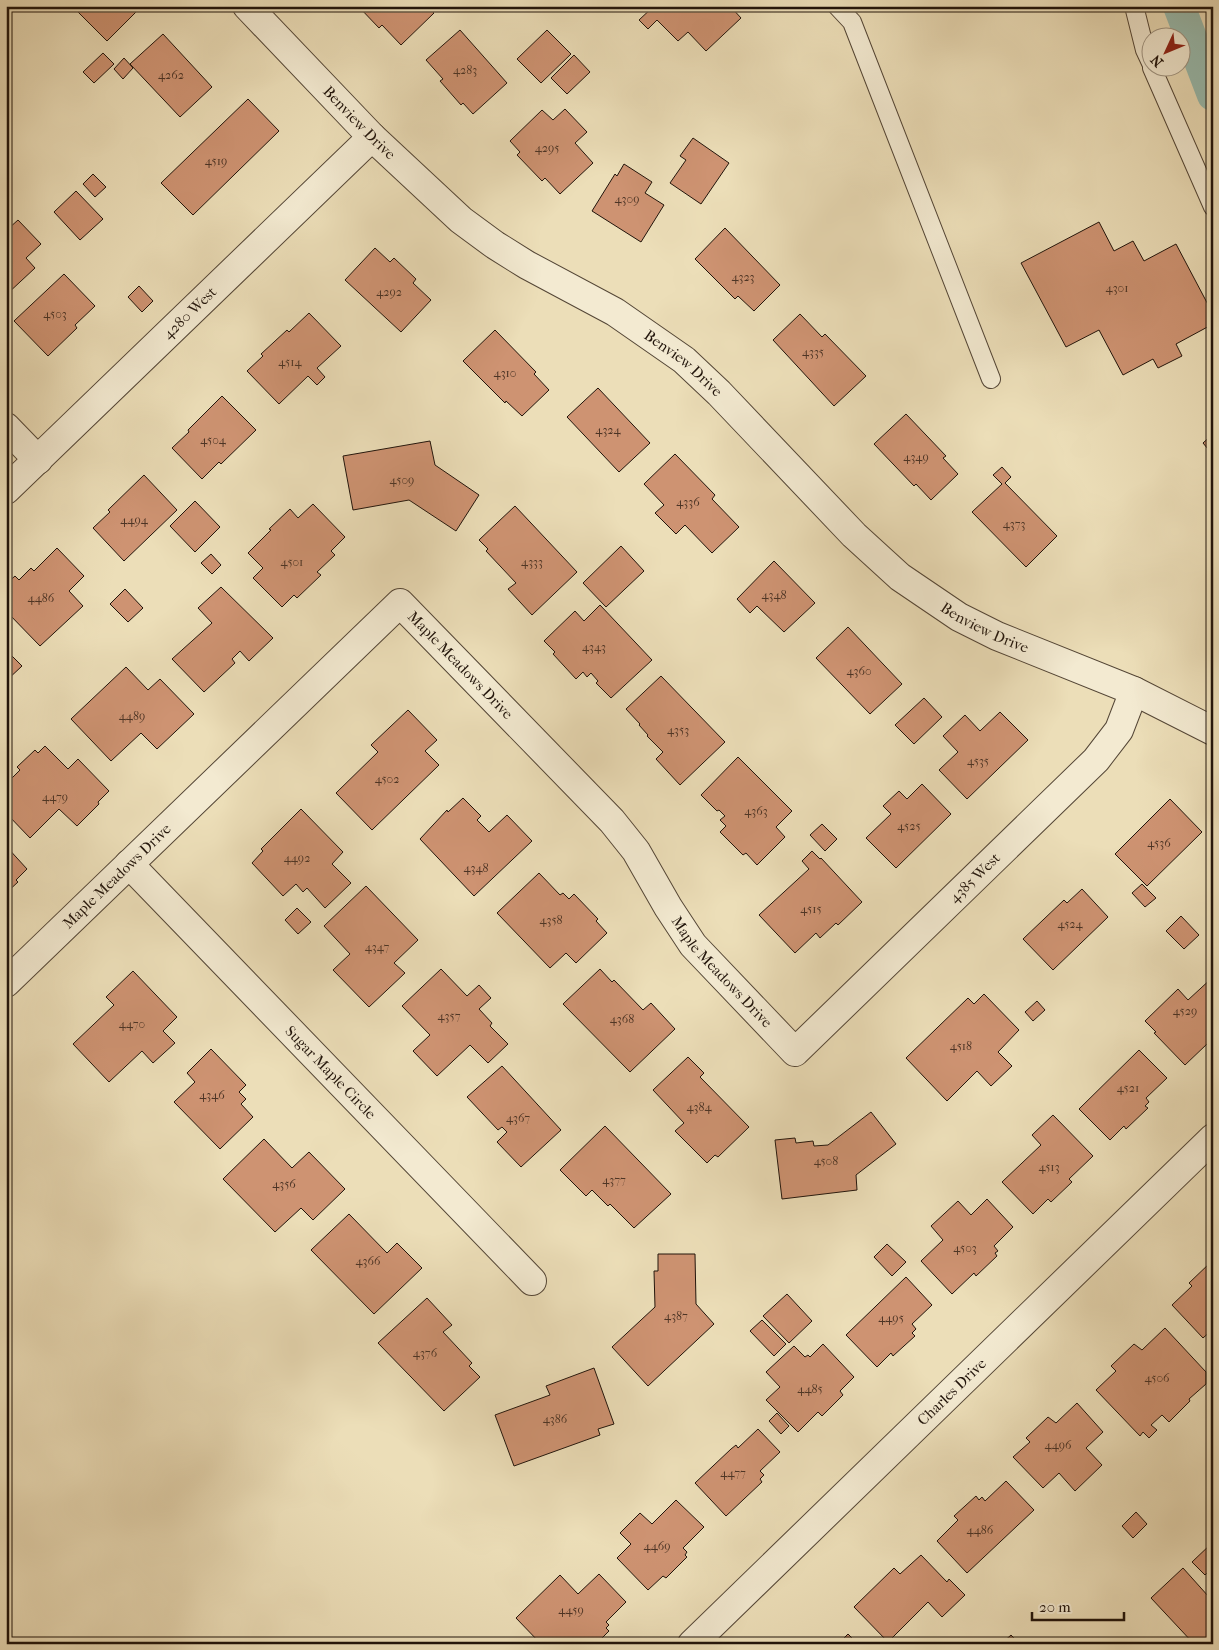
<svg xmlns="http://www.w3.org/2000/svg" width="1219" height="1650" viewBox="0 0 1219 1650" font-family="'IM FELL French Canon',serif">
<rect width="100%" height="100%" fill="#ecdeb8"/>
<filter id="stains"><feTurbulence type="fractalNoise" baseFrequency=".004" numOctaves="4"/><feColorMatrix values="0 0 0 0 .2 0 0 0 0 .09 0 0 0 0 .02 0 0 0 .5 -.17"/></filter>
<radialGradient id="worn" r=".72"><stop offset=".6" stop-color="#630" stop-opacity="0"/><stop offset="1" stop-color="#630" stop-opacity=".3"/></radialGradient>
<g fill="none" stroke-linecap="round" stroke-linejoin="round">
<path stroke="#99bcaf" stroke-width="32" d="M1179,6L1213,95"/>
</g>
<g fill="#ce9372" stroke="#21140b">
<path d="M72,6H138L140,8L107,41Z"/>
<path d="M358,6H427L434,13L401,45L382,25L379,28Z"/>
<path d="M654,6H730L741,18L706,51L688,32L678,41L657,20L648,29L639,20Z"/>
<path d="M460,30L507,83L473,114L463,103L461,105L440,81L443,79L426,60Z"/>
<path d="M547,30L571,54L541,83L517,59Z"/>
<path d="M163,34L212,87L180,117L130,64Z"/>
<path d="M103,53L114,64L94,83L83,72Z"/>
<path d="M574,55L590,72L567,94L551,78Z"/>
<path d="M124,58L133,68L123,79L114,69Z"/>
<path d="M248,99L279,131L193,215L161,183Z"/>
<path d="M565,109L587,132L575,143L593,163L560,194L545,178L542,181L517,155L520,152L510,141L542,110L553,120Z"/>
<path d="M693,138L729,163L701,204L670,183L686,160L680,156Z"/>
<path d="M624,164L652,182L645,193L664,205L641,242L592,211L615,174L617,176Z"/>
<path d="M93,174L106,187L95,197L83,184Z"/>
<path d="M76,191L103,219L80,240L54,212Z"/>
<path d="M18,220L41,244L26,258L35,268L6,295V228L8,229Z"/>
<path d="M1099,222L1114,251L1133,241L1144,261L1176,244L1213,314V324L1176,344L1182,356L1158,368L1153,359L1123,375L1099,330L1066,347L1021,263Z"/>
<path d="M725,228L780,285L754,311L738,296L735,299L695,259Z"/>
<path d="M375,248L390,262L394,258L416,279L413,283L431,300L401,332L345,280Z"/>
<path d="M64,274L95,306L75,325L77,328L48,356L14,321Z"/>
<path d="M139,286L153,301L142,312L128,297Z"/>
<path d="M309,313L341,346L317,368L325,377L317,385L308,376L279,404L247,371L263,356L261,354L287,330L289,332Z"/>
<path d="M800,314L822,337L825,334L866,376L834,406L773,340Z"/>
<path d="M495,330L536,372L534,374L549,390L522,416L506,401L505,403L463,361Z"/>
<path d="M598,388L650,443L619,472L567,417Z"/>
<path d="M222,396L256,430L221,464L219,462L202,479L172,448L189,432L188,430Z"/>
<path d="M906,414L946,456L943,458L958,474L931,500L916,484L914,486L874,444Z"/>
<path d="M1213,434V455L1203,443Z"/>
<path d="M430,441L435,465L479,495L456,531L409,500L353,510L343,456Z"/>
<path d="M675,454L715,495L712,499L739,527L712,553L685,525L676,534L655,513L664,505L644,484Z"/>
<path d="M1002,467L1011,477L1005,483L1057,536L1026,567L972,512L1002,484L993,475Z"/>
<path d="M144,475L177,510L124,561L93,528L110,512L108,510Z"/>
<path d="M195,501L220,527L195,552L170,526Z"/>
<path d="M313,504L345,537L331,551L335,555L317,572L321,575L297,598L294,595L282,607L253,578L263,568L248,553L271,530L269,529L290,509L298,518Z"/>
<path d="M515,506L577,572L532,615L508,589L516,583L486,551L488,549L479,540Z"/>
<path d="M621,546L644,571L606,607L583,583Z"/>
<path d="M57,548L84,576L69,591L83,606L40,646L6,611V584L15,576L19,580L31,568L34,571Z"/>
<path d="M211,554L221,565L212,574L201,563Z"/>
<path d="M774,561L815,603L784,632L757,606L750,613L737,599Z"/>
<path d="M221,587L273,638L249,661L240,651L232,659L235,663L204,692L172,659L212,623L198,608Z"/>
<path d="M125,589L143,608L128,622L110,604Z"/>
<path d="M600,605L652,660L611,698L596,683L598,681L591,673L587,677L583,672L576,679L553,654L555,652L544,641L575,611L584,621Z"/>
<path d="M848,627L902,684L870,714L816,658Z"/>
<path d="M6,650L22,666L6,681Z"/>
<path d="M126,667L148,690L160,679L194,714L157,749L141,733L111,761L71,719Z"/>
<path d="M661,676L725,742L680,785L656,759L663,752L647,736L648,735L639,725L640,724L626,709Z"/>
<path d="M924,698L942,717L914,744L895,725Z"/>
<path d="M408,710L437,740L425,751L439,765L372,830L336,793L378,752L371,745Z"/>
<path d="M1000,712L1028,740L967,799L939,770L958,752L943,736L965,715L980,731Z"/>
<path d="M45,746L68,769L78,759L109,791L98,802L99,804L77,826L59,809L30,838L6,813V784L20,770L17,767L35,750L38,753Z"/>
<path d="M738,757L792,811L776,827L785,837L757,865L746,853L743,855L720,832L726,826L720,820L725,816L719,810L717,811L701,795Z"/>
<path d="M922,784L951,814L896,868L866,838L891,814L883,806L899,791L907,799Z"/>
<path d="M463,798L481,816L477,820L489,832L507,815L532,841L474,896L420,839L447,810L448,812Z"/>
<path d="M1170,799L1202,832L1147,886L1115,854Z"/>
<path d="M301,809L343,852L332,864L351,883L325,908L307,888L303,892L296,884L283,896L252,863L263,851L261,849Z"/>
<path d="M822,824L837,839L825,851L810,835Z"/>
<path d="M6,846L27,869L16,880L18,882L6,893Z"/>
<path d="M812,851L820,859L821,858L862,902L838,925L836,923L820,938L816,933L795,953L759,915L809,869L802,861Z"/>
<path d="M539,873L560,895L563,893L569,899L574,894L598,919L596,921L607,933L576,963L566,953L550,968L497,913Z"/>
<path d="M1142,884L1156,898L1145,907L1132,893Z"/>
<path d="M366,886L418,940L394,963L405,973L369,1007L333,970L350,954L324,926Z"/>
<path d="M1082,889L1108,917L1053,970L1023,939L1064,900L1067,903Z"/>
<path d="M297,908L311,922L298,934L285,920Z"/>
<path d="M1181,916L1199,935L1184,949L1166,931Z"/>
<path d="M441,969L467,996L479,985L491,998L479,1009L492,1023L490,1026L508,1044L488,1063L470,1045L437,1076L413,1051L430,1035L402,1006Z"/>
<path d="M600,969L612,982L614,980L643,1010L651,1003L675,1029L630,1072L563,1004Z"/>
<path d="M133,971L177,1017L163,1031L175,1043L153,1063L142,1051L109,1082L73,1044L114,1005L106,997Z"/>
<path d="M1213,977V1045L1210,1047L1207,1044L1185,1065L1154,1033L1156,1032L1145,1021L1178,989L1188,1000Z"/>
<path d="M984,994L1019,1030L998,1052L1012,1066L991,1086L977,1071L947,1101L906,1058L968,998L974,1004Z"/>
<path d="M1037,1001L1045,1010L1033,1021L1025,1012Z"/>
<path d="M211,1049L246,1085L239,1092L246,1099L241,1104L253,1117L220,1149L174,1102L195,1082L187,1073Z"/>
<path d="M1139,1050L1167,1078L1146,1098L1149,1102L1145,1106L1148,1108L1126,1129L1124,1126L1110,1140L1079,1109Z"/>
<path d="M688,1057L704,1073L700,1077L749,1127L718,1157L715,1155L707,1163L675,1131L684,1123L653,1090Z"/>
<path d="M502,1066L561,1130L521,1167L497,1142L507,1132L502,1127L498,1130L467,1097Z"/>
<path d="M871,1112L896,1144L856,1175L857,1190L782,1199L775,1140L795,1138L796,1143L813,1141L814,1146L828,1145Z"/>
<path d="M1053,1115L1093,1156L1069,1179L1072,1182L1051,1202L1048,1199L1033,1214L1002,1182L1041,1145L1032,1135Z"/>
<path d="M605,1126L671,1194L634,1228L610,1204L608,1206L592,1190L586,1196L560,1170Z"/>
<path d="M264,1139L292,1168L309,1152L345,1189L313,1220L301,1208L275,1232L223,1179Z"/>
<path d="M987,1199L1013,1227L994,1246L998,1251L995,1253L997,1256L976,1276L974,1273L952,1294L921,1261L943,1240L931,1226L958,1201L971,1215Z"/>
<path d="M349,1214L387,1253L397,1243L422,1268L374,1314L311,1250Z"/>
<path d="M887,1244L906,1262L892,1276L874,1257Z"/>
<path d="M658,1254H695L696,1304L714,1324L648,1386L612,1347L655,1307L654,1271H658Z"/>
<path d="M1211,1262L1213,1264V1329L1203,1338L1172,1305L1192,1286L1189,1283Z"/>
<path d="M906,1277L932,1305L912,1324L916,1329L912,1333L915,1336L893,1356L891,1353L877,1367L846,1335Z"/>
<path d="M787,1294L812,1321L789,1343L763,1316Z"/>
<path d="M427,1298L452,1325L443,1332L472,1363L469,1366L480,1377L444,1411L378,1343Z"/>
<path d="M762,1320L786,1344L774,1356L750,1331Z"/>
<path d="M1165,1328L1206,1372V1384L1189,1399L1190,1401L1169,1422L1162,1415L1151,1425L1157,1430L1149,1438L1143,1432L1140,1436L1096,1390L1116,1371L1111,1366L1134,1344L1142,1350Z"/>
<path d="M823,1344L854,1377L840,1391L843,1395L822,1416L818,1412L798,1432L766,1400L780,1387L766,1372L794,1346L805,1357L808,1355L810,1357Z"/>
<path d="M594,1368L614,1424L598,1429L600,1435L514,1466L495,1415L550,1395L546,1386Z"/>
<path d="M1077,1403L1103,1432L1086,1448L1102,1465L1075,1491L1059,1473L1043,1488L1013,1457L1030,1442L1026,1438L1048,1417L1056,1423Z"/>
<path d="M777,1413L789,1426L781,1434L769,1421Z"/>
<path d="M758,1429L780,1452L760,1471L764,1475L760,1479L762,1482L726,1516L695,1483L731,1449L736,1445L738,1448Z"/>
<path d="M1006,1481L1034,1510L967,1573L937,1541L958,1520L954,1516L976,1496L979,1500L982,1497L985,1501Z"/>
<path d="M676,1500L704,1527L683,1548L687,1552L685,1555L687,1557L666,1578L663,1576L648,1590L617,1558L631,1544L620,1533L640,1513L652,1524Z"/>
<path d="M1136,1512L1147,1524L1133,1538L1122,1526Z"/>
<path d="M1212,1543L1213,1567L1205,1575L1192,1562Z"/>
<path d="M921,1555L947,1582L949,1579L965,1595L942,1617L928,1602L888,1642L854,1607L894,1568L900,1574Z"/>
<path d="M1183,1568L1209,1597L1213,1594V1644H1194L1151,1598Z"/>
<path d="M599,1574L626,1602L606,1622L609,1625L606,1628L609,1631L596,1644H541L516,1618L560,1575L578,1594Z"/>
<path d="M848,1634L858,1644H838Z"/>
<path d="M1011,1635L1020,1644H1001Z"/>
</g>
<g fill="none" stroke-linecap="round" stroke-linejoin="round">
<defs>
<g id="lane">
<path d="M837,6L852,22L991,379"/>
<path d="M1134,6L1145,50L1152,65"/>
<path d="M1152,68L1213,207"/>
</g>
<g id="street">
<path id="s1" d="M247,6L372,137L461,220L495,245L527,265L615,312L684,360L719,393L854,535L900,577L959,617L997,636L1134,691L1213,731"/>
<path d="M6,427L38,460"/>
<path id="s2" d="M6,490L372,137"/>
<path id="s3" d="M129,864L532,1281"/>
<path id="s4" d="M6,983L400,603L612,821L636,851L668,907L693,945L795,1052L1096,760L1119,730L1134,691"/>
<path id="s5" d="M692,1644L1213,1138"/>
</g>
</defs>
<use href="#lane" stroke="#544636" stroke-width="20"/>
<use href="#street" stroke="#544636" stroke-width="30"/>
<use href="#lane" stroke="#f3ead1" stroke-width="18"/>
<use href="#street" stroke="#f3ead1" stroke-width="28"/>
</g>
<g text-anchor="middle" stroke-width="4" stroke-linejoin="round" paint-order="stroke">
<g font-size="12" fill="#4c3425">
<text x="465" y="74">4283</text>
<text x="171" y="79">4262</text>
<text x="547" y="152">4295</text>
<text x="216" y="165">4519</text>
<text x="627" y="203">4309</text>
<text x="743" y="281">4323</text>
<text x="1117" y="292">4301</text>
<text x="389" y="296">4292</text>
<text x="55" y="318">4503</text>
<text x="813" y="356">4335</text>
<text x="290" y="366">4514</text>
<text x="505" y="377">4310</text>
<text x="608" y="434">4324</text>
<text x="213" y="444">4504</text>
<text x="916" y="461">4349</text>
<text x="402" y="484">4509</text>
<text x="688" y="506">4336</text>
<text x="134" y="524">4494</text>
<text x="1014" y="528">4373</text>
<text x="292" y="566">4501</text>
<text x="532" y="566">4333</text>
<text x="774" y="599">4348</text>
<text x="41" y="602">4486</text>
<text x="594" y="651">4343</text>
<text x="859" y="675">4360</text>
<text x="132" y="720">4489</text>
<text x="678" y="734">4353</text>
<text x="978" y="765">4535</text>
<text x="387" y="783">4502</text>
<text x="55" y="801">4479</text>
<text x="756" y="815">4363</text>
<text x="909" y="830">4525</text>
<text x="1159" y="847">4536</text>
<text x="297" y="862">4492</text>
<text x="476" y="872">4348</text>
<text x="811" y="913">4515</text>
<text x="551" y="924">4358</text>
<text x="1070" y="928">4524</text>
<text x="377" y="951">4347</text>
<text x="1185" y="1015">4529</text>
<text x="449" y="1020">4357</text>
<text x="622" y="1023">4368</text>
<text x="132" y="1028">4470</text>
<text x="961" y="1050">4518</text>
<text x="1128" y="1092">4521</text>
<text x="212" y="1099">4346</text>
<text x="699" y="1111">4384</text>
<text x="518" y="1122">4367</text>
<text x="826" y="1165">4508</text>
<text x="1049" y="1171">4513</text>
<text x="614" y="1184">4377</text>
<text x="284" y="1188">4356</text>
<text x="965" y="1252">4503</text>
<text x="368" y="1265">4366</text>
<text x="676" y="1320">4387</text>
<text x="891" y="1322">4495</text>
<text x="425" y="1357">4376</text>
<text x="1157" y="1382">4506</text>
<text x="810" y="1393">4485</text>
<text x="555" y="1423">4386</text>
<text x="1058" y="1449">4496</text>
<text x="733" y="1477">4477</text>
<text x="980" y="1534">4486</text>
<text x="657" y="1550">4469</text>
<text x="571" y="1614">4459</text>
</g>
<g font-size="15" fill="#21140b" stroke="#f3ead1">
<text dy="5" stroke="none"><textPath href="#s1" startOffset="162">Benview Drive</textPath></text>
<text dy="5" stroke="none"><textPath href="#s2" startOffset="255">4280 West</textPath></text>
<text dy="5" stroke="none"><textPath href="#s1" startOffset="568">Benview Drive</textPath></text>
<text dy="5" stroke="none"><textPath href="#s1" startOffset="972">Benview Drive</textPath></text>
<text dy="5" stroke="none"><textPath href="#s4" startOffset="634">Maple Meadows Drive</textPath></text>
<text dy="5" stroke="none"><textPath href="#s4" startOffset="154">Maple Meadows Drive</textPath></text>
<text dy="5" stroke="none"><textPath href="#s4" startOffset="1398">4385 West</textPath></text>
<text dy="5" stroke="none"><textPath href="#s4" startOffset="1039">Maple Meadows Drive</textPath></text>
<text dy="5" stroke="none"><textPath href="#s3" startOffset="290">Sugar Maple Circle</textPath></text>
<text dy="5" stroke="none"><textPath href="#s5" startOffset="362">Charles Drive</textPath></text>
</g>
</g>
<rect width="1219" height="1650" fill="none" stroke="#ecdeb8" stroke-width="25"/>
<rect x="8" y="8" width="1204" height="1635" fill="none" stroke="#21140b" stroke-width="2.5"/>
<rect x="12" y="12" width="1194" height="1625" fill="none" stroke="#21140b"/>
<g transform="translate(1166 52) rotate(226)"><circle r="24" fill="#f3ead1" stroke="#9f9482"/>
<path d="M0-4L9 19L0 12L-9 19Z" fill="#8f2418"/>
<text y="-8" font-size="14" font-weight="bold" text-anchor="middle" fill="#21140b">N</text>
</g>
<path d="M1032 1612v8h92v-8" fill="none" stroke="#21140b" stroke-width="2.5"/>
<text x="1039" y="1612" font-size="15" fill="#21140b" stroke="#f3ead1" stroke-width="4" paint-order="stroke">20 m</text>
<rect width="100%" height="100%" filter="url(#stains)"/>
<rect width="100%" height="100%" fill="url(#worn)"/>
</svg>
